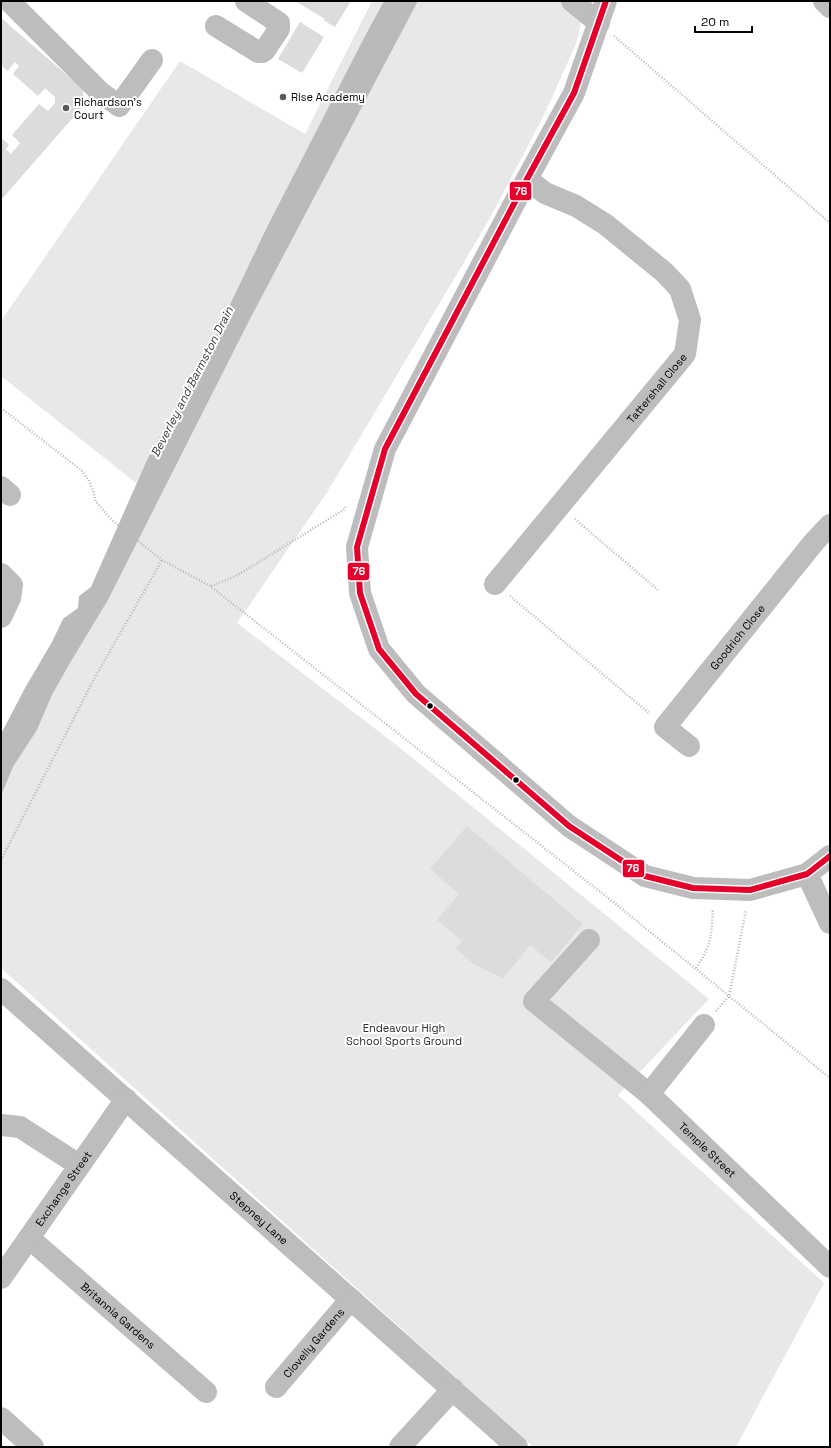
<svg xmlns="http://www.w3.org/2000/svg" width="831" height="1448" viewBox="0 0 831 1448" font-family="'Space Grotesk',sans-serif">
<rect width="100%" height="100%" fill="#fff"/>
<g fill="#e8e8e8">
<path d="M372,1H384L366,34L266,229L215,336L178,402L136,483L1,376V321L180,61L305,134Z"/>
<path d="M418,1H586L576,44L544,115L489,220L328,491L237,623L399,747L709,999L618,1095L824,1283L736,1447H533L1,968V796L13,767L37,730L52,695L70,663L108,600L250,319Z"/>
</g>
<path fill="#bababa" d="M384,1H418L250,319L108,600L70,663L52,695L37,730L13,767L1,796V734L25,688L52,642L63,619L78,608L79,596L91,587L147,460L215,336L266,229L366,34Z"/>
<g fill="#dcdcdc">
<path d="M295,1H351L335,27L323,20L325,19Z"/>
<path d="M1,18L83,89L84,105L1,200V141L3,139L9,145L6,149L11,154L20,143L12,135L39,104L48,111L55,103V97L45,88L38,96L13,74L19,66L15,62L8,71L1,65Z"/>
<path d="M300,22L324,37L302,73L278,59Z"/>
<path d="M467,826L583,924L551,962L530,945L503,978L475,965L456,949L462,941L437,920L459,894L430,869Z"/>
</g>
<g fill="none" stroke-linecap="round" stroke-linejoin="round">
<g stroke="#b8b8b8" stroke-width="2.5" stroke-dasharray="1 2" stroke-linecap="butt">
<path d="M614,36L830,223"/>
<path d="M1,408L81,470L88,479L93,490L96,502L113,521L162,560L210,586L617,905L830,1078"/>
<path d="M575,519L658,590"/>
<path d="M211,586L236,576L345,509V507"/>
<path d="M510,596L650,714"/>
<path d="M1,860L93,681L162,560"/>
<path d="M696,968C712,945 711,936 713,909"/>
<path d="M716,1011L729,996L746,910"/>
</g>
<g stroke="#bdbdbd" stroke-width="22">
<path d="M9,1L100,92L119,106L152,60"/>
<path d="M572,1L599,23"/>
<path d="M606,1L574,93L527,179L385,449L357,547L360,593L379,649L416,694L569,826L645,876L693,888L750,890L807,874L830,856"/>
<path d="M824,1L830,7"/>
<path d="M216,26L258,52H262L265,50L279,29V23L246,1"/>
<path d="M1,487L10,495"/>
<path d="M1,574L12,585L10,598L1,617"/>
<path id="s1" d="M495,584L685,354L690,320L680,289L664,272L605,224L576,206L545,193L527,179"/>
<path id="s2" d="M689,746L665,727L814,542L830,525"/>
<path d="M807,874L830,923"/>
<path d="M589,940L534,1001L649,1094"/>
<path id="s3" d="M1,989L517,1447"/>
<path id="s4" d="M704,1025L649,1094L830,1267"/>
<path d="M1,1125L20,1127L79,1165"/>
<path id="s5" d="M29,1238L206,1392"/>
<path id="s6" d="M1,1278L126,1099"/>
<path id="s7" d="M276,1387L351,1299"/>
<path d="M1,1418L33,1447"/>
<path d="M400,1447L453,1389"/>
</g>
<defs>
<path id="bus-1" d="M606,1L574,93L527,179L385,449L357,547L360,593L379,649L416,694L569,826L645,876L693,888L750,890L807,874L830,856"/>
</defs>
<use href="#bus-1" stroke="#fff" stroke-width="9"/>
<use href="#bus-1" stroke="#e4002b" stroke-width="6"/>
</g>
<g fill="#595959" stroke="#fff" stroke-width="1.5">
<circle cx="283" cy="97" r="4"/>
<circle cx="66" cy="108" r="4"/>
</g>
<g fill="#000" stroke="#fff" stroke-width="1.5">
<circle cx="430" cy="706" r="3.5"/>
<circle cx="516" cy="780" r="3.5"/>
</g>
<g text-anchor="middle" stroke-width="4" stroke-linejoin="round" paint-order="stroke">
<g font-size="11" fill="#000" stroke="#fff" text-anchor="start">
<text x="291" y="101">Rise Academy</text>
<text x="74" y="106">Richardson's<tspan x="74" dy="13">Court</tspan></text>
</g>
<g font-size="11" fill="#000" stroke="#fff">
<text dy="4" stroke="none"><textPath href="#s1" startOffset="254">Tattershall Close</textPath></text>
<text dy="4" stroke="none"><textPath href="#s2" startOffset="146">Goodrich Close</textPath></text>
<text dy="4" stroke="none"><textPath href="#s4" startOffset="169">Temple Street</textPath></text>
<text dy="4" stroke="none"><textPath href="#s6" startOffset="109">Exchange Street</textPath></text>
<text dy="4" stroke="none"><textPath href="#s3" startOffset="345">Stepney Lane</textPath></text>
<text dy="4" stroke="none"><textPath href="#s5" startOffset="118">Britannia Gardens</textPath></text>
<text dy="4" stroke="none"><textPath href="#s7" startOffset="58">Clovelly Gardens</textPath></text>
</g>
<g font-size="11" fill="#2d2d2d" stroke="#fff">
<text x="404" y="1032">Endeavour High<tspan x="404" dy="13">School Sports Ground</tspan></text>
</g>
<g font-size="12" font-style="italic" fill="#3e3e3e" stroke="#fff">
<text transform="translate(192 382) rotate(-63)" y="4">Beverley and Barmston Drain</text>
</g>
</g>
<g stroke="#fff" stroke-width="1.5">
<rect x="509" y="181" width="23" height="20" rx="4" fill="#e4002b"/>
<rect x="347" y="562" width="23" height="19" rx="4" fill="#e4002b"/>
<rect x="622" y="859" width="23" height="19" rx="4" fill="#e4002b"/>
</g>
<g font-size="11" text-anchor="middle" font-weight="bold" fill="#fff">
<text x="521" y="195">76</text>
<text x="359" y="575">76</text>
<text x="633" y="872">76</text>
</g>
<rect width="831" height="1448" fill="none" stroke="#000000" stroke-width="4"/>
<path d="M695 26v6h57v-6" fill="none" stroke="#000000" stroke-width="2"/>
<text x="701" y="26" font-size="12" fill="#000000" stroke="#ffffff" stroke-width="3" paint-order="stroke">20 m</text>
</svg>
